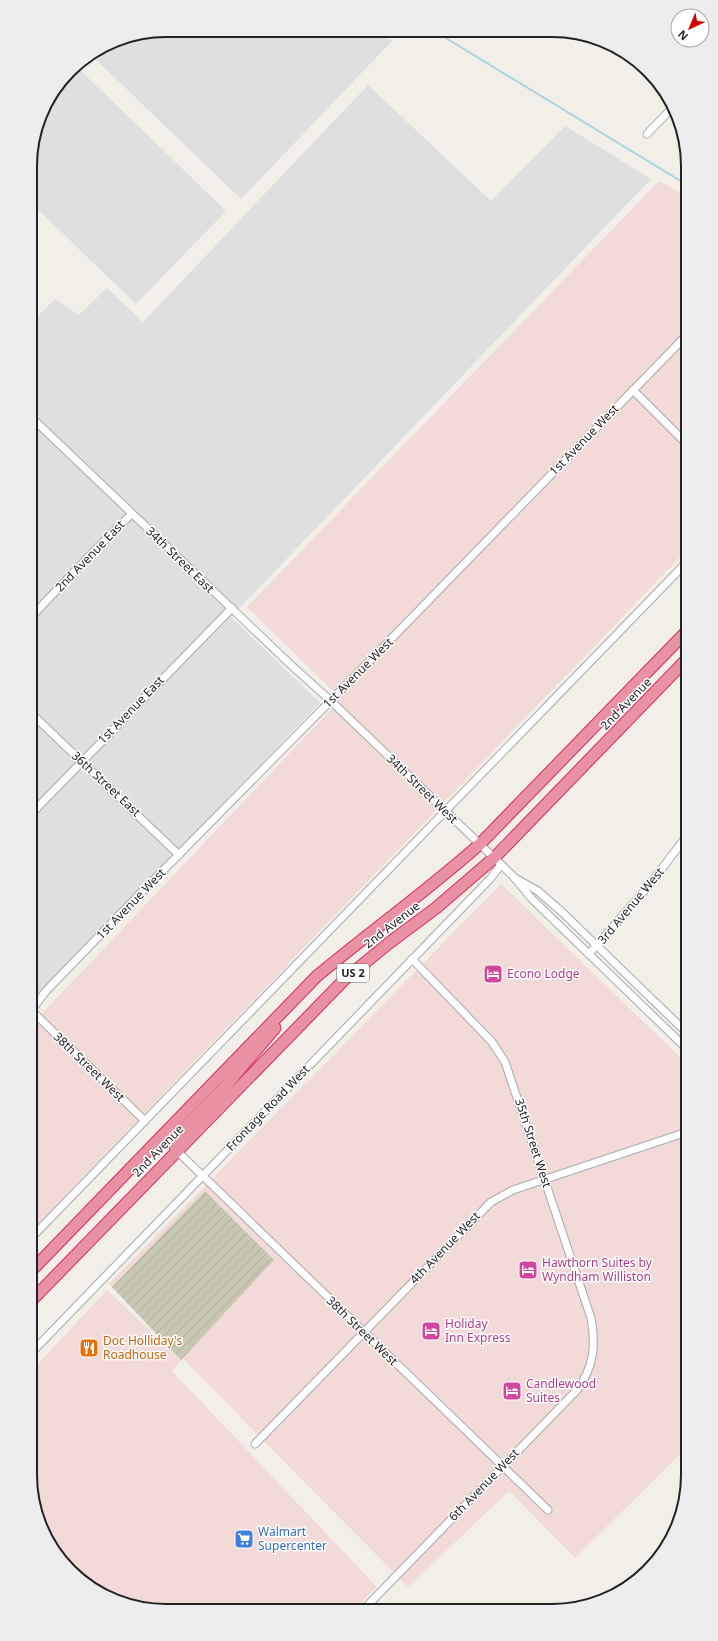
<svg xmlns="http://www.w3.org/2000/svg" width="718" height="1641" viewBox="0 0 718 1641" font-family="'Noto Sans',sans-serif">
<defs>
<pattern id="construction-furrows" width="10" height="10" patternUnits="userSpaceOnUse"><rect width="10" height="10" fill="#c7c7b4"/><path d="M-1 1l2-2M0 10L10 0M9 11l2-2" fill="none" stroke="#abab9a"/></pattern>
</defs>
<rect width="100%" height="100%" fill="#f2efe9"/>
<g fill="#e0dfdf">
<path d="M166,30L382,31L392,41L241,199L91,55L114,40Z"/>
<path d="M75,65L226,211L136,304L30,202V157L44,106Z"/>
<path d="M368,85L491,201L565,126L651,179L231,617L320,703L33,999L31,323L55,299L79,315L107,288L143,322Z"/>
</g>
<g fill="#f2dad9">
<path d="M659,181L684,195L685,552L34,1228L33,1023L341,699L247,607Z"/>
<path d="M501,884L686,1063L688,1446L575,1558L509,1491L408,1587L109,1284Z"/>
<path d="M107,1290L181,1360L172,1371L377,1587L357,1607L140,1608L76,1577L48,1543L35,1510L34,1368Z"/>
</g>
<path fill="url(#construction-furrows)" d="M205,1191L274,1260L181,1360L112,1287Z"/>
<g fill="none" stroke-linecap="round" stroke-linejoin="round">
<path stroke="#aad3df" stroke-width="2" d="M436,32L684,183"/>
<defs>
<g id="minor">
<path d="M647,134L673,107"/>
<path d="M633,390L684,441"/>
<path d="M31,417L291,665L331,701L513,876L532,899L686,1048"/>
<path d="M32,616C65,582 97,546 132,514"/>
<path d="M32,714L179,855"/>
<path d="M32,813L232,608"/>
<path d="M515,878L538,891L562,912L686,1032"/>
<path d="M589,954L647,888L686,837"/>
<path d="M33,1008L46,991L133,901L359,672L684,338"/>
<path d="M33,1012L145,1121"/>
<path d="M177,1151L548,1510"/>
<path d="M34,1235L685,564"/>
<path d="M34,1350L490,879L501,865"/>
<path d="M255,1444L491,1202L513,1190L687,1132"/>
<path d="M366,1607L577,1390C594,1367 596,1345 591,1318L505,1062L492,1042L412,959"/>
</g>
<g id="highway">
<path d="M177,1151L174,1144L176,1137L224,1088L275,1028"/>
<path d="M34,1268L317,976C371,931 427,891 480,844L685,633"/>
<path d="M34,1298L345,979L389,943L436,908L494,858L685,661"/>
</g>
</defs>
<use href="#minor" stroke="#a9a9a9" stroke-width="9"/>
<use href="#highway" stroke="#dc2a67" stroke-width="13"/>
<use href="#minor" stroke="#fff" stroke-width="7"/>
<use href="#highway" stroke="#e892a2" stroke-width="11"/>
</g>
<defs>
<symbol id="hotel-square" viewBox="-11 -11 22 22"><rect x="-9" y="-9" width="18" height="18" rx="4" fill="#d1479c" stroke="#fff"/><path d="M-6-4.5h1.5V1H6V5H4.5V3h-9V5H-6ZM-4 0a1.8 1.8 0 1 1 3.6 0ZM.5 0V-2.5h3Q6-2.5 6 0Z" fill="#fff"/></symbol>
<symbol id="restaurant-square" viewBox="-11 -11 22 22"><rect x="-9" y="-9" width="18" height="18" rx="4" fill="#e8710a" stroke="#fff"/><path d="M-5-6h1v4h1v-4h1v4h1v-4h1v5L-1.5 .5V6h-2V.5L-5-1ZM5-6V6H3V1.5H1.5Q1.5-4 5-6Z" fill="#fff"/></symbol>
<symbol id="supermarket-square" viewBox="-11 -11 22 22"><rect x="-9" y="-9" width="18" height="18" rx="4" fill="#3f7fe0" stroke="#fff"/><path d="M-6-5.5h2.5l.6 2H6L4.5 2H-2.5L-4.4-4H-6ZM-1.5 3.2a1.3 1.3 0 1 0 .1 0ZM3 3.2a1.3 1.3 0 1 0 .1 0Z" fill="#fff"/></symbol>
</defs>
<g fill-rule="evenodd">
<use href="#hotel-square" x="482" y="963" width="22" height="22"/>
<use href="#hotel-square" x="517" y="1259" width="22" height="22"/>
<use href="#hotel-square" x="420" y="1320" width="22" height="22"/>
<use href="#restaurant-square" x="78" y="1337" width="22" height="22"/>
<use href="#hotel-square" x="501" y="1380" width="22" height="22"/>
<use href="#supermarket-square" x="233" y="1528" width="22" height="22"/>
</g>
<g text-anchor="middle" stroke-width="3" stroke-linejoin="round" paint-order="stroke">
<rect fill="#fff" stroke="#646464" stroke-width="1" x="337" y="964" width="32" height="18" rx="3"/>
<g font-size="11" font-weight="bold" fill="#222">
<text x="353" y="977">US 2</text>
</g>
<g font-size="12" fill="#222" stroke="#fff">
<text transform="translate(584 440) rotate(-46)" y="4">1st Avenue West</text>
<text transform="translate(90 556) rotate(-46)" y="4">2nd Avenue East</text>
<text transform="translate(180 560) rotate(44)" y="4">34th Street East</text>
<text transform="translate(358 673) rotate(-45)" y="4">1st Avenue West</text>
<text transform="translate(626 704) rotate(-46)" y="4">2nd Avenue</text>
<text transform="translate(131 710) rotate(-46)" y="4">1st Avenue East</text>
<text transform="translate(106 784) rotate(43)" y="4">36th Street East</text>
<text transform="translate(422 789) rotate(44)" y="4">34th Street West</text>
<text transform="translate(131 904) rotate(-46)" y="4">1st Avenue West</text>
<text transform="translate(631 906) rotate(-50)" y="4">3rd Avenue West</text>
<text transform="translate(392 925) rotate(-38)" y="4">2nd Avenue</text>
<text transform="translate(89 1067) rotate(44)" y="4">38th Street West</text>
<text transform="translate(268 1108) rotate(-46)" y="4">Frontage Road West</text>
<text transform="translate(533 1143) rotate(72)" y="4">35th Street West</text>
<text transform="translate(158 1151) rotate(-46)" y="4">2nd Avenue</text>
<text transform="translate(445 1248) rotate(-46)" y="4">4th Avenue West</text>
<text transform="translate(362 1331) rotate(44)" y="4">38th Street West</text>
<text transform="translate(484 1485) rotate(-46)" y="4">6th Avenue West</text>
</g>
<g font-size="12" fill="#b23c85" stroke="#fff" text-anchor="start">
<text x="507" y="978">Econo Lodge</text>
<text x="542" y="1267">Hawthorn Suites by<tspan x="542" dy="14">Wyndham Williston</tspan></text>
<text x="445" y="1328">Holiday<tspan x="445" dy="14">Inn Express</tspan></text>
<text x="526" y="1388">Candlewood<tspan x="526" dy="14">Suites</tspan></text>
</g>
<g font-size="12" fill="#c56008" stroke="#fff" text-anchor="start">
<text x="103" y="1345">Doc Holliday's<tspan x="103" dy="14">Roadhouse</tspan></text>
</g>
<g font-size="12" fill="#366cbe" stroke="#fff" text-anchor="start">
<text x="258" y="1536">Walmart<tspan x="258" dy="14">Supercenter</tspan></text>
</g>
</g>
<path d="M0 0H718V1641H0ZM166 37H552A129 129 0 0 1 681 166V1475A129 129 0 0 1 552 1604H166A129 129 0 0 1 37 1475V166A129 129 0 0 1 166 37Z" fill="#ededed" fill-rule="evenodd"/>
<path fill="none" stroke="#222" stroke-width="2" d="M166 37H552A129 129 0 0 1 681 166V1475A129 129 0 0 1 552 1604H166A129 129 0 0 1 37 1475V166A129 129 0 0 1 166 37Z"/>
<g transform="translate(690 28) rotate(224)"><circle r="19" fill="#ffffff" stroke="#a7a7a7"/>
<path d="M0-3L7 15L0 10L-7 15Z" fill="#d40000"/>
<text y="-6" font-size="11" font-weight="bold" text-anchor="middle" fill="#222222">N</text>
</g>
</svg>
